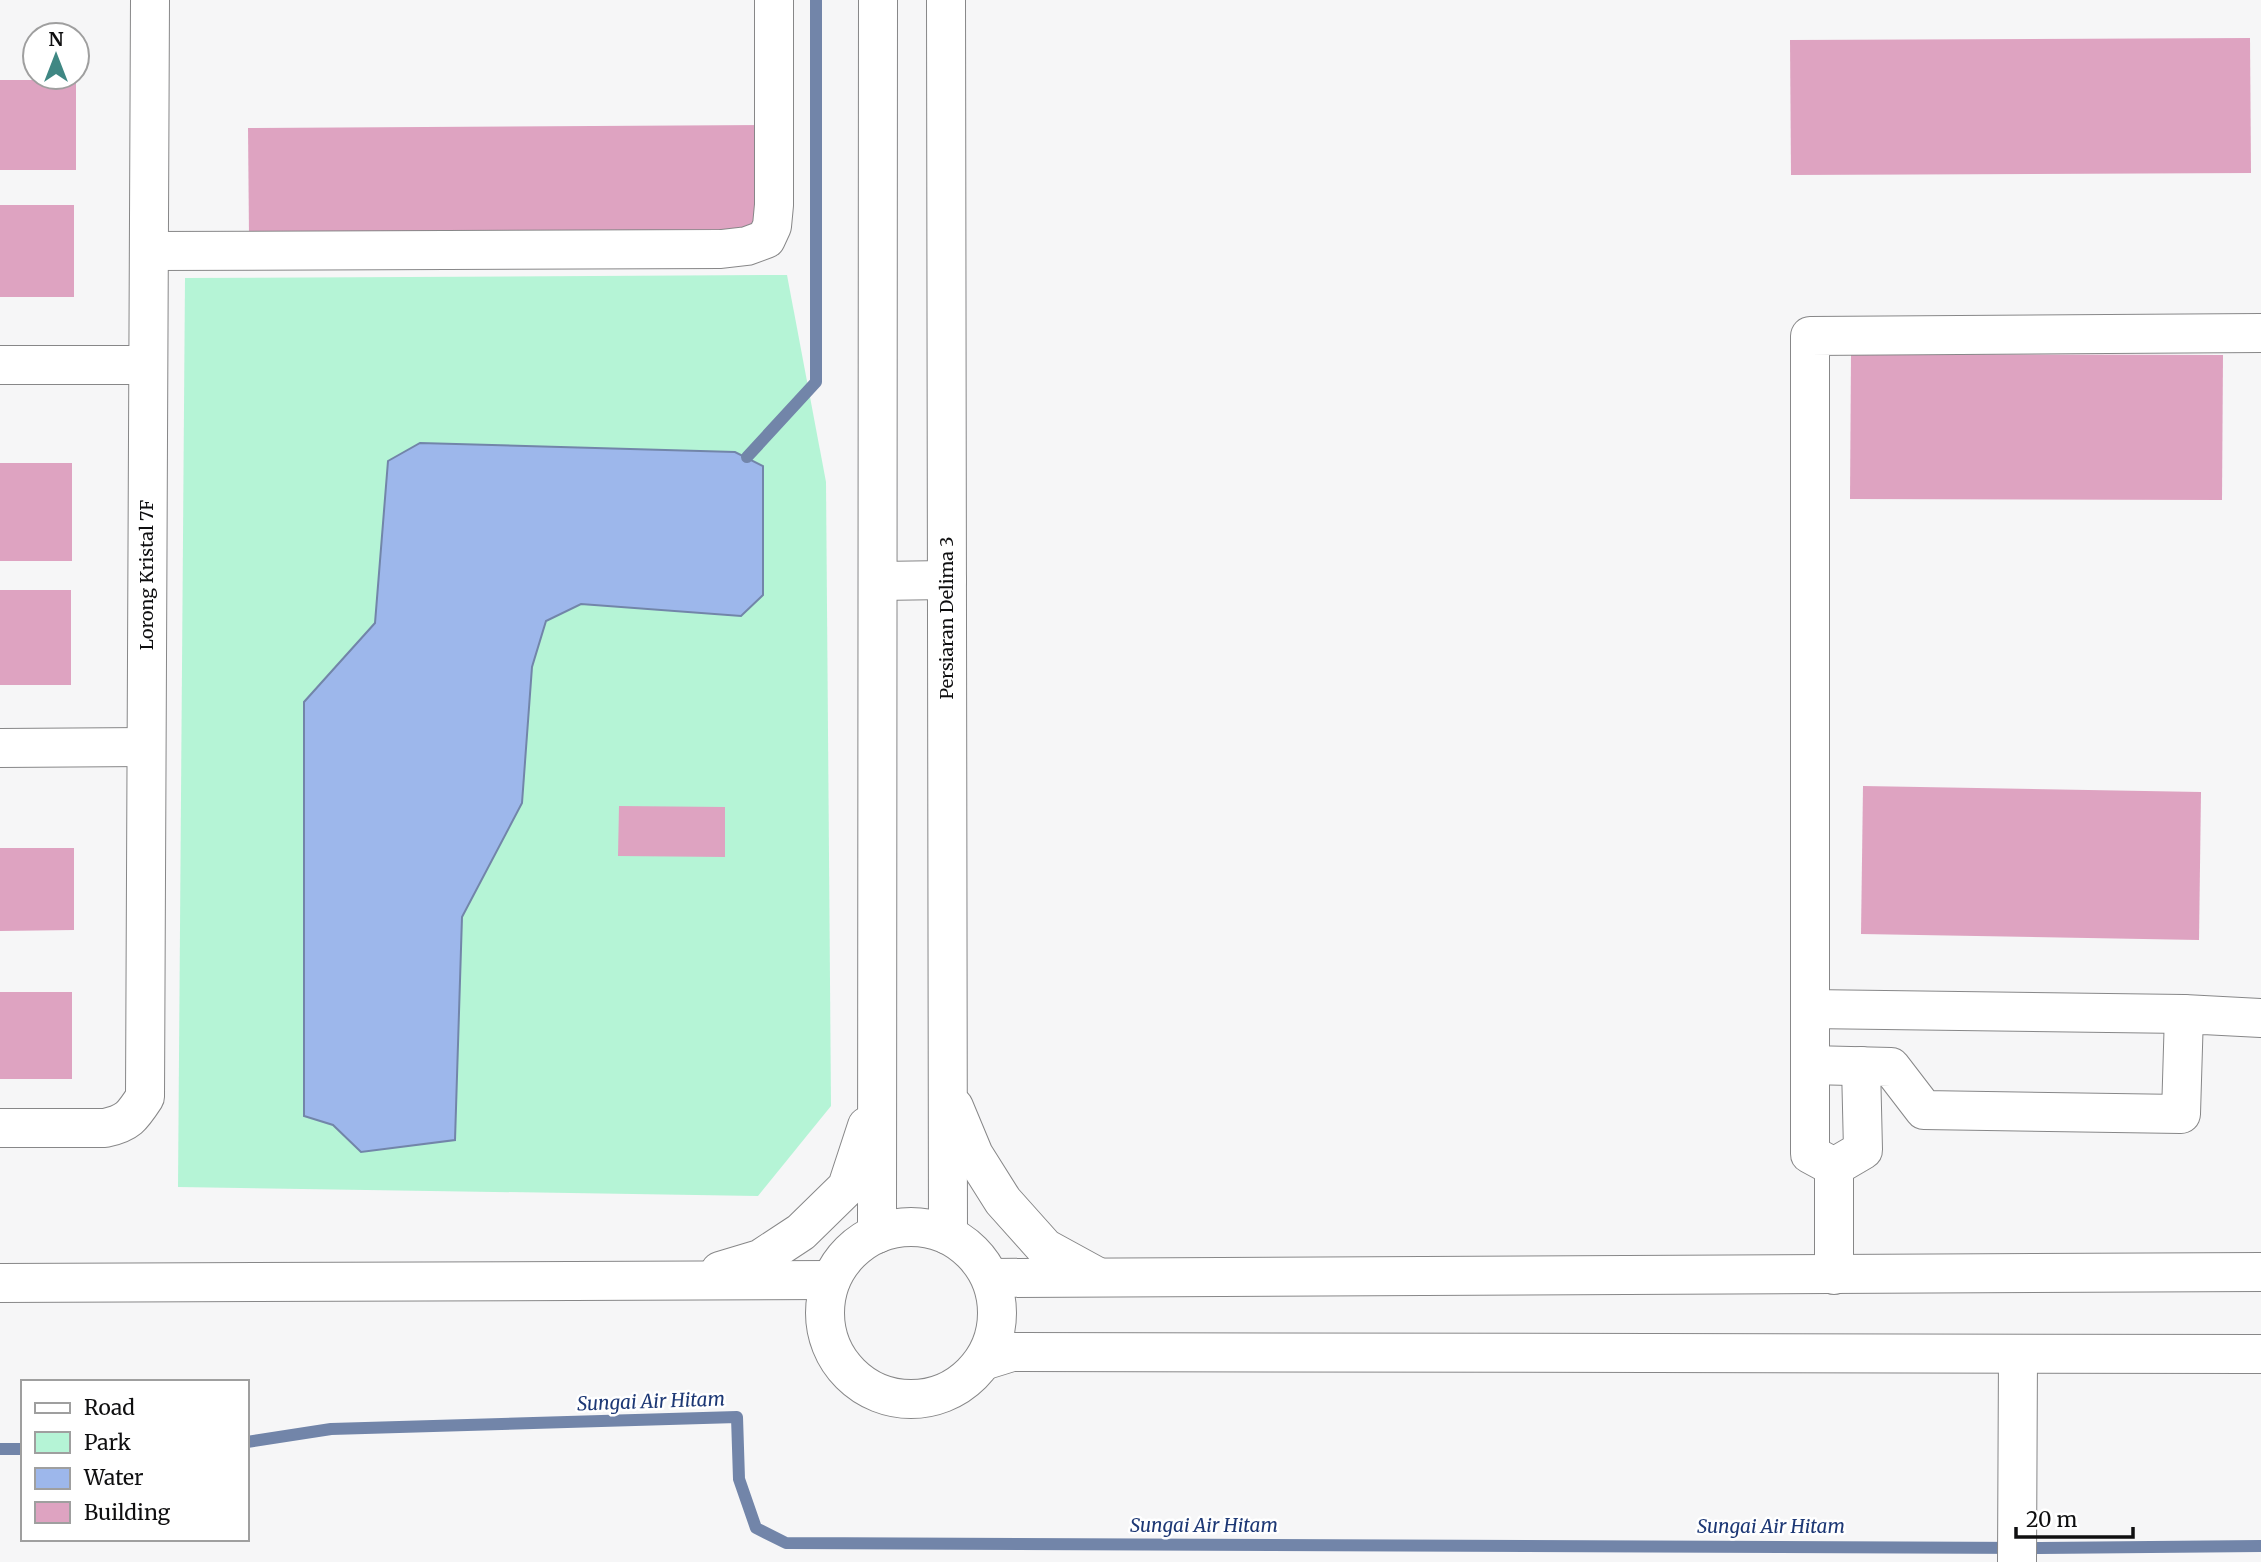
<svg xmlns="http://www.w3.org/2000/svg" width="2261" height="1562" viewBox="0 0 2261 1562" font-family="Merriweather,serif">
<rect width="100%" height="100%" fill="#f6f6f7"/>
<path fill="#b5f4d6" d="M787,275L826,482L831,1106L758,1196L178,1187L185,278Z"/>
<path fill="#9db7eb" stroke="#7285a9" stroke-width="2" d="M420,443L735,452L763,466V595L741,616L581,604L546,621L532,667L522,803L462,917L455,1140L361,1152L333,1125L304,1116V702L375,623L388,461Z"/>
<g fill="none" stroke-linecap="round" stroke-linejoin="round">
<g stroke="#7285a9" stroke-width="12">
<path d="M747,457L816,382V0"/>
<path d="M247,1442L331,1429L737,1417L739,1479L756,1528L786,1543L2040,1548L2261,1546"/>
<path d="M0,1449H23"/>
</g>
</g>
<g fill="#dea3c1">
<path d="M2250,38L2251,173L1791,175L1790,40Z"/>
<rect x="0" y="80" width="76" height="90"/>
<path d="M764,125L765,233L249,236L248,128Z"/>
<rect x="0" y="205" width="74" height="92"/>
<path d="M1851,354L2223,355L2222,500L1850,499Z"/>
<rect x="0" y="463" width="72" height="98"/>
<rect x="0" y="590" width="71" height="95"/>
<path d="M1863,786L2201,792L2199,940L1861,934Z"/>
<path d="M619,806L725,807V857L618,856Z"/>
<path d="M0,848H74V930L0,931Z"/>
<rect x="0" y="992" width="72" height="87"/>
</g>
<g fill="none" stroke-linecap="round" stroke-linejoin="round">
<defs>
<g id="minor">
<path d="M946,0L948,1235"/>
<path d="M149,251L721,249L747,246L766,239L772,226L774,205V0"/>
<path d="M0,365H148"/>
<path d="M878,581L947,580"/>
<path d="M0,748L146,747"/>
<path d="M1810,1009L2184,1014"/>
<path d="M1810,1065L1891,1067L1924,1110L2181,1114L2184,1014L2261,1018"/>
<path d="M954,1107L974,1155L1003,1201L1045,1248L1098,1277"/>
<path d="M0,1128H105C128,1123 132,1117 145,1097L150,0"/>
<path d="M1834,1167L1810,1154V336L2261,333"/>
<path d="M1834,1167L1863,1150L1861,1066"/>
<path d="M1834,1167V1275"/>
<circle cx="911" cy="1313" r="86"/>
<path d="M877,1234L878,0"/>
<path d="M720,1271L760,1259L801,1232L847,1187L867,1126"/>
<path d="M991,1278L2261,1272"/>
<path d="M0,1283L831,1280"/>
<path d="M983,1361L1012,1352L2261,1354"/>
<path d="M2017,1562L2018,1354"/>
</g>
</defs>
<use href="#minor" stroke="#878788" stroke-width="40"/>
<use href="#minor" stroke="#fff" stroke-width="38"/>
</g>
<g text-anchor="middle" stroke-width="5" stroke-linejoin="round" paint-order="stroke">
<g font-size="18" fill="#0f0f10" stroke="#fff">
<text transform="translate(147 575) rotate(-90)" y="6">Lorong Kristal 7F</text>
<text transform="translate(947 618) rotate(-90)" y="6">Persiaran Delima 3</text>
</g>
<g font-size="19" font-style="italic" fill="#1d3875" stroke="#fff">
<text transform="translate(651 1401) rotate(-2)" y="7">Sungai Air Hitam</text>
<text x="1204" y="1532">Sungai Air Hitam</text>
<text x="1771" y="1533">Sungai Air Hitam</text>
</g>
</g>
<rect x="21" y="1380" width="228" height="161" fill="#ffffff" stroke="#9f9f9f" stroke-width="2"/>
<rect x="35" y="1403" width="35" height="10" fill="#ffffff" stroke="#9f9f9f" stroke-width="2"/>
<text x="84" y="1415" font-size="21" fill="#0f0f10">Road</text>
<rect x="35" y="1432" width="35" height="21" fill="#b5f4d6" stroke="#9f9f9f" stroke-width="2"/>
<text x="84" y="1450" font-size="21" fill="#0f0f10">Park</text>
<rect x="35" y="1468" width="35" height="21" fill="#9db7eb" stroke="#9f9f9f" stroke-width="2"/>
<text x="84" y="1485" font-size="21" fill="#0f0f10">Water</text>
<rect x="35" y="1502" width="35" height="21" fill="#dea3c1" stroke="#9f9f9f" stroke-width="2"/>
<text x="84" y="1520" font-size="21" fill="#0f0f10">Building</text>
<g transform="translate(56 56)"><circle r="33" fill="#ffffff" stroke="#9f9f9f" stroke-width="2"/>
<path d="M0-5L12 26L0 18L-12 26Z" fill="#3f8783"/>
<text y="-10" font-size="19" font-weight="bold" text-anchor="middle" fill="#0f0f10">N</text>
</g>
<path d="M2016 1527v10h117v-10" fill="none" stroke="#0f0f10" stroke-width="3.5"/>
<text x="2026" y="1527" font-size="21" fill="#0f0f10" stroke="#ffffff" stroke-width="5" paint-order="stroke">20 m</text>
</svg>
